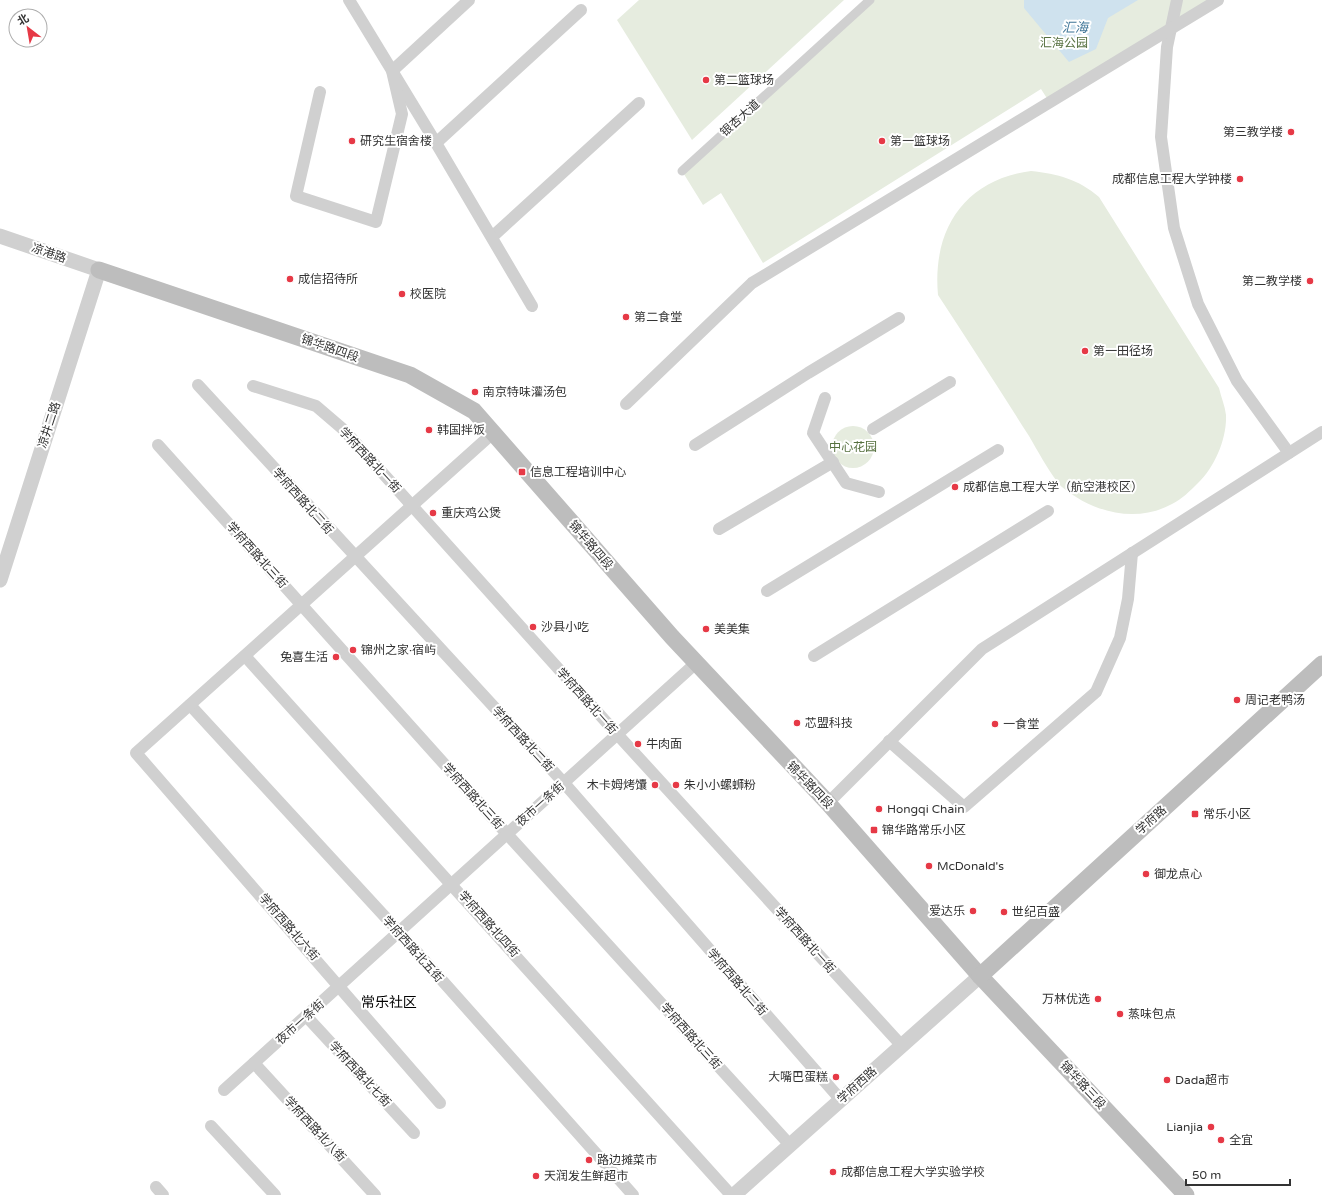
<svg xmlns="http://www.w3.org/2000/svg" width="1322" height="1195" viewBox="0 0 1322 1195" font-family="'Varela Round','Noto Sans SC',sans-serif">
<rect width="100%" height="100%" fill="#fff"/>
<g fill="#e6ecdf">
<path d="M639,0H844L692,140L617,20Z"/>
<path d="M870,0H1218L1050,103L1041,89L763,263L721,193L703,205L682,171Z"/>
<path d="M1031,171C1058,174 1078,179 1099,197L1219,388C1221,397 1225,406 1226,415C1227,438 1215,467 1198,483C1190,491 1182,499 1172,504C1136,524 1092,512 1062,487C1053,479 1036,448 1029,436C999,389 969,342 938,295C932,230 964,180 1031,171Z"/>
<circle cx="853" cy="447" r="21"/>
</g>
<path fill="#cfe2ee" d="M1024,0H1138L1108,18L1096,49L1069,62L1024,8Z"/>
<g fill="none" stroke-linecap="round" stroke-linejoin="round">
<path stroke="#d0d0d0" stroke-width="9" d="M682,171L870,0"/>
<g stroke="#d0d0d0" stroke-width="12">
<path d="M349,0L436,143"/>
<path d="M1177,0L1167,47L1161,137L1174,228L1198,304L1237,381L1289,453"/>
<path d="M320,92L296,196L376,222L402,114L392,71L469,0"/>
<path d="M492,237L639,103"/>
<path d="M532,306L436,143L581,10"/>
<path d="M198,385L564,783L841,1100"/>
<path d="M253,386L316,406L344,430L617,734L902,1046"/>
<path d="M825,398L813,433L846,483L879,492"/>
<path d="M626,404L752,283L1218,0"/>
<path d="M873,429L950,382"/>
<path d="M158,445L507,834L790,1145"/>
<path d="M695,445L808,373L899,318"/>
<path d="M719,529L833,462"/>
<path d="M767,591L998,450"/>
<path d="M245,656L731,1195"/>
<path d="M814,656L1048,511"/>
<path d="M190,705L399,932L633,1195"/>
<path d="M889,741L964,807L1096,692L1120,638L1128,599L1132,553"/>
<path d="M828,803L982,649L1322,432"/>
<path d="M306,1016L414,1133"/>
<path d="M254,1063L375,1195"/>
<path d="M224,1090L696,663"/>
<path d="M440,1103L136,753L493,433"/>
<path d="M211,1126L275,1195"/>
<path d="M156,1187L163,1195"/>
</g>
<g stroke="#d0d0d0" stroke-width="15">
<path d="M0,236L99,270L0,580"/>
<path d="M734,1195L980,976"/>
</g>
<g stroke="#bdbdbd" stroke-width="17">
<path d="M99,270L410,375L474,411L672,637L828,803L980,976L1186,1195"/>
<path d="M980,976L1322,664"/>
</g>
</g>
<g fill="#e63946" stroke="#fff" stroke-width="1.5">
<circle cx="706" cy="80" r="4"/>
<circle cx="1291" cy="132" r="4"/>
<circle cx="352" cy="141" r="4"/>
<circle cx="882" cy="141" r="4"/>
<circle cx="1240" cy="179" r="4"/>
<circle cx="290" cy="279" r="4"/>
<circle cx="1310" cy="281" r="4"/>
<circle cx="402" cy="294" r="4"/>
<circle cx="626" cy="317" r="4"/>
<circle cx="1085" cy="351" r="4"/>
<circle cx="475" cy="392" r="4"/>
<circle cx="429" cy="430" r="4"/>
<rect x="518" y="468" width="8" height="8" rx="2"/>
<circle cx="955" cy="487" r="4"/>
<circle cx="433" cy="513" r="4"/>
<circle cx="533" cy="627" r="4"/>
<circle cx="706" cy="629" r="4"/>
<circle cx="353" cy="650" r="4"/>
<circle cx="336" cy="657" r="4"/>
<circle cx="1237" cy="700" r="4"/>
<circle cx="797" cy="723" r="4"/>
<circle cx="995" cy="724" r="4"/>
<circle cx="638" cy="744" r="4"/>
<circle cx="655" cy="785" r="4"/>
<circle cx="676" cy="785" r="4"/>
<circle cx="879" cy="809" r="4"/>
<rect x="1191" y="810" width="8" height="8" rx="2"/>
<rect x="870" y="826" width="8" height="8" rx="2"/>
<circle cx="929" cy="866" r="4"/>
<circle cx="1146" cy="874" r="4"/>
<circle cx="973" cy="911" r="4"/>
<circle cx="1004" cy="912" r="4"/>
<circle cx="1098" cy="999" r="4"/>
<circle cx="1120" cy="1014" r="4"/>
<circle cx="836" cy="1077" r="4"/>
<circle cx="1167" cy="1080" r="4"/>
<circle cx="1211" cy="1127" r="4"/>
<circle cx="1221" cy="1140" r="4"/>
<circle cx="589" cy="1160" r="4"/>
<circle cx="833" cy="1172" r="4"/>
<circle cx="536" cy="1176" r="4"/>
</g>
<g text-anchor="middle" stroke-width="4" stroke-linejoin="round" paint-order="stroke">
<g font-size="12" fill="#56703f" stroke="#fff">
<text x="1064" y="47">汇海公园</text>
<text x="853" y="451">中心花园</text>
</g>
<g font-size="12" fill="#333" stroke="#fff" text-anchor="start">
<text x="714" y="84">第二篮球场</text>
<text x="1283" y="136" text-anchor="end">第三教学楼</text>
<text x="360" y="145">研究生宿舍楼</text>
<text x="890" y="145">第一篮球场</text>
<text x="1232" y="183" text-anchor="end">成都信息工程大学钟楼</text>
<text x="298" y="283">成信招待所</text>
<text x="1302" y="285" text-anchor="end">第二教学楼</text>
<text x="410" y="298">校医院</text>
<text x="634" y="321">第二食堂</text>
<text x="1093" y="355">第一田径场</text>
<text x="483" y="396">南京特味灌汤包</text>
<text x="437" y="434">韩国拌饭</text>
<text x="530" y="476">信息工程培训中心</text>
<text x="963" y="491">成都信息工程大学（航空港校区）</text>
<text x="441" y="517">重庆鸡公煲</text>
<text x="541" y="631">沙县小吃</text>
<text x="714" y="633">美美集</text>
<text x="361" y="654">锦州之家·宿屿</text>
<text x="328" y="661" text-anchor="end">兔喜生活</text>
<text x="1245" y="704">周记老鸭汤</text>
<text x="805" y="727">芯盟科技</text>
<text x="1003" y="728">一食堂</text>
<text x="646" y="748">牛肉面</text>
<text x="647" y="789" text-anchor="end">木卡姆烤馕</text>
<text x="684" y="789">朱小小螺蛳粉</text>
<text x="887" y="813">Hongqi Chain</text>
<text x="1203" y="818">常乐小区</text>
<text x="882" y="834">锦华路常乐小区</text>
<text x="937" y="870">McDonald's</text>
<text x="1154" y="878">御龙点心</text>
<text x="965" y="915" text-anchor="end">爱达乐</text>
<text x="1012" y="916">世纪百盛</text>
<text x="1090" y="1003" text-anchor="end">万林优选</text>
<text x="1128" y="1018">蒸味包点</text>
<text x="828" y="1081" text-anchor="end">大嘴巴蛋糕</text>
<text x="1175" y="1084">Dada超市</text>
<text x="1203" y="1131" text-anchor="end">Lianjia</text>
<text x="1229" y="1144">全宜</text>
<text x="597" y="1164">路边摊菜市</text>
<text x="841" y="1176">成都信息工程大学实验学校</text>
<text x="544" y="1180">天润发生鲜超市</text>
</g>
<g font-size="12" fill="#333" stroke="#fff">
<text transform="translate(740 118) rotate(-42)" y="4">银杏大道</text>
<text transform="translate(49 253) rotate(19)" y="4">凉港路</text>
<text transform="translate(330 348) rotate(19)" y="4">锦华路四段</text>
<text transform="translate(49 425) rotate(-72)" y="4">凉井二路</text>
<text transform="translate(370 460) rotate(47)" y="4">学府西路北一街</text>
<text transform="translate(303 501) rotate(48)" y="4">学府西路北二街</text>
<text transform="translate(591 545) rotate(49)" y="4">锦华路四段</text>
<text transform="translate(257 555) rotate(48)" y="4">学府西路北三街</text>
<text transform="translate(587 701) rotate(48)" y="4">学府西路北一街</text>
<text transform="translate(523 739) rotate(47)" y="4">学府西路北二街</text>
<text transform="translate(810 785) rotate(46)" y="4">锦华路四段</text>
<text transform="translate(473 796) rotate(48)" y="4">学府西路北三街</text>
<text transform="translate(540 804) rotate(-42)" y="4">夜市一条街</text>
<text transform="translate(1151 820) rotate(-42)" y="4">学府路</text>
<text transform="translate(489 924) rotate(48)" y="4">学府西路北四街</text>
<text transform="translate(289 927) rotate(49)" y="4">学府西路北六街</text>
<text transform="translate(805 940) rotate(48)" y="4">学府西路北一街</text>
<text transform="translate(413 949) rotate(48)" y="4">学府西路北五街</text>
<text transform="translate(737 982) rotate(49)" y="4">学府西路北二街</text>
<text transform="translate(300 1022) rotate(-42)" y="4">夜市一条街</text>
<text transform="translate(691 1036) rotate(48)" y="4">学府西路北三街</text>
<text transform="translate(360 1074) rotate(47)" y="4">学府西路北七街</text>
<text transform="translate(857 1085) rotate(-42)" y="4">学府西路</text>
<text transform="translate(1083 1085) rotate(47)" y="4">锦华路三段</text>
<text transform="translate(315 1129) rotate(47)" y="4">学府西路北八街</text>
</g>
<g font-size="13" font-style="italic" fill="#3f7597" stroke="#fff">
<text x="1075" y="32">汇海</text>
</g>
<g font-size="14" fill="#000" stroke="#fff">
<text x="389" y="1007">常乐社区</text>
</g>
</g>
<g transform="translate(28 28) rotate(329)"><circle r="19" fill="#ffffff" stroke="#adadad"/>
<path d="M0-3L7 15L0 10L-7 15Z" fill="#e63946"/>
<text y="-6" font-size="11" font-weight="bold" text-anchor="middle" fill="#333333">北</text>
</g>
<path d="M1186 1179v6h104v-6" fill="none" stroke="#333333" stroke-width="2"/>
<text x="1192" y="1179" font-size="12" fill="#333333" stroke="#ffffff" stroke-width="3" paint-order="stroke">50 m</text>
</svg>
